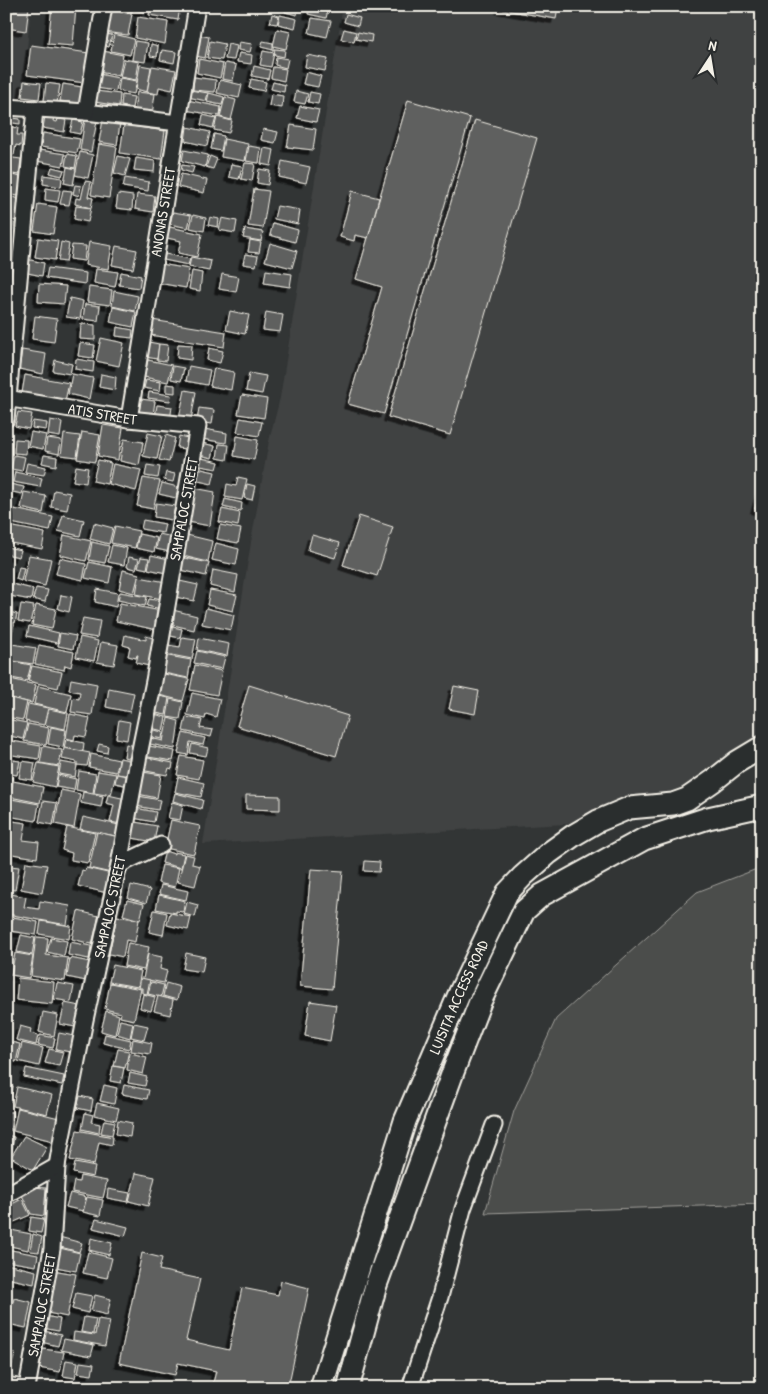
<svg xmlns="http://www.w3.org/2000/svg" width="768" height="1394" viewBox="0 0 768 1394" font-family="'Patrick Hand',sans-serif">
<defs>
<filter id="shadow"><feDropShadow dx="-4.5" dy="4.5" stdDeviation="0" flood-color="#0009"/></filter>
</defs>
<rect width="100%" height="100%" fill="#323535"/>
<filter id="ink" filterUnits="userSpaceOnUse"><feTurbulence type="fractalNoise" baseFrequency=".02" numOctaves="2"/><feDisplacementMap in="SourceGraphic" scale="10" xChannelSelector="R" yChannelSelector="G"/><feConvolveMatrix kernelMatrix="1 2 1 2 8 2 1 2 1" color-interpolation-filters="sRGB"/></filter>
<g filter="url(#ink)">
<g fill="#404242">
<path d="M6,6H31L22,103H6Z"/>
<path d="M343,6H762V737L681,795L613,805L566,824L203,844L251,542L269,441L280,398Z"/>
</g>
<path fill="#4b4d4c" stroke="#a09f9a" d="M762,867V1204L485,1213L514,1111L556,1019L697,892Z"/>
<g fill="#5f605f" stroke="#f4f1e8" filter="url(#shadow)">
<path d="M6,6H29L26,31L6,28Z"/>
<path d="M52,6H76L73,46L48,44Z"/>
<path d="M107,6H121L120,12L132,14L128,35L103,32Z"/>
<path d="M124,6H133L132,12L123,10Z"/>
<path d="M135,6H147L146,12L135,10Z"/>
<path d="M151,6H180L178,20L149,15Z"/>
<path d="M286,6H299L297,15L285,12Z"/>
<path d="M310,6L329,7L326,18L308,14Z"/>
<path d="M501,6H558L556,19L500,9Z"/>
<path d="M272,14L279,16L277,24L270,23Z"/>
<path d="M346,14L360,18L358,26L344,22Z"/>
<path d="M280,15L297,19L295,28L278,24Z"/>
<path d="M138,17L168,22L165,44L135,38Z"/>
<path d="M312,18L331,21L327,37L309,33Z"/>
<path d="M277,29L290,32L286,49L273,46Z"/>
<path d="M344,29L356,32L354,42L341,39Z"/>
<path d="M358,32L372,35L371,42L356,39Z"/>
<path d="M105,34L112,35L109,47L103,45Z"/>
<path d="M114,34L134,39L130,55L111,51Z"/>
<path d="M199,35L209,37L205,58L196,56Z"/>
<path d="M135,41L148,43L145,62L132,60Z"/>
<path d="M210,41L225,44L222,60L207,58Z"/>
<path d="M263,41L273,43V50L261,47Z"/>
<path d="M239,42L252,44L250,52L238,50Z"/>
<path d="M151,44L158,46L157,57L150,56Z"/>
<path d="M228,44L237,46L234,60L225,59Z"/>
<path d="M31,45L89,53L85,83L27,75Z"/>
<path d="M274,49L285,50L284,57L275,55Z"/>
<path d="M162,50L176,52L174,63L160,60Z"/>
<path d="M103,51L123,55L119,76L99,72Z"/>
<path d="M263,51L274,53L271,67L260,65Z"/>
<path d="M239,53L252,55L251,64L237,62Z"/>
<path d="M307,55L328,59L325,71L305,67Z"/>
<path d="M276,57L288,59L286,68L275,65Z"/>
<path d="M124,59L139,62L136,80L120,77Z"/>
<path d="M199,59L223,64L220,78L197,73Z"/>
<path d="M225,63L236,65L233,81L222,79Z"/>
<path d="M140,65L151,67L147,92L136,89Z"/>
<path d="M152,66L176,70L172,90L159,87L158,94L147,92Z"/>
<path d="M254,66L270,70L268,79L252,76Z"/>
<path d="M273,67L286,69L284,81L271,78Z"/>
<path d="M306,72L321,76L318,87L303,84Z"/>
<path d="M99,74L118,78L116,91L96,88Z"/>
<path d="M194,77L216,80L215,92L193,90Z"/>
<path d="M120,78L137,81L134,94L118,91Z"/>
<path d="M251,79L266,82L264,91L249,88Z"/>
<path d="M220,80L242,85L239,98L217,93Z"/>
<path d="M24,81L41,83L39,99L22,97Z"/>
<path d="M273,82L285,85L284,92L271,89Z"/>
<path d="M46,83L60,85L57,103L44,101Z"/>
<path d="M63,84L82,87L80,103L60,101Z"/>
<path d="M190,90L208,93L206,101L188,97Z"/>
<path d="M96,91L120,94L119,106L95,102Z"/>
<path d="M296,91L308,94L305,104L294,102Z"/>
<path d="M137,92L155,94L152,115L134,112Z"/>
<path d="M310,92L320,94L318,104L308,102Z"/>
<path d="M209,93L224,97L222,105L207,102Z"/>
<path d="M271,94L283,96L282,108L269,106Z"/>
<path d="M122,95L134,97L132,108L121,106Z"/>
<path d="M225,97L236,100L231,120L220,117Z"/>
<path d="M187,100L221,107L220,116L185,110Z"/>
<path d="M408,100L470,118L384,414L348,404L382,287L356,279Z"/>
<path d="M300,106L319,110L316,122L297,118Z"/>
<path d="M203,115L216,118L213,128L201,125Z"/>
<path d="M45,116L54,117L53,121L57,122L58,119L66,120L64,132L43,128Z"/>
<path d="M6,117L20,119V124L6,122Z"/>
<path d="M217,117L232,121L229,133L214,130Z"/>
<path d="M85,119L97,121L91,152L80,150Z"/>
<path d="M73,120L83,122L80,134L70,132Z"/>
<path d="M103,120L120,123L117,145L99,142Z"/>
<path d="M475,120L537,138L450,435L388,417Z"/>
<path d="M124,125L165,131L161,159L120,153Z"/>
<path d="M291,125L316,129L313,150L287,147Z"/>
<path d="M6,126L18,128L17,135H22L21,146L16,145L14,155L6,154Z"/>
<path d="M187,127L210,132L207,146L185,141Z"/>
<path d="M263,129L278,132L275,143L261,140Z"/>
<path d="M43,133L80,139L77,153L41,147Z"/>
<path d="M214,134L224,136L221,151L211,149Z"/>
<path d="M224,139L248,144L245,161L221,157Z"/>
<path d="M99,144L117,147L109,198L91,195Z"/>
<path d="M249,146L261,148L259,163L246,161Z"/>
<path d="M264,148L274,150L271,166L261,164Z"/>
<path d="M39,150L65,154L63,166L37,161Z"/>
<path d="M184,150L208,155L205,167L182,161Z"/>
<path d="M80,152L93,155L88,178L75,175Z"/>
<path d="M67,154L77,156L75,168L65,166Z"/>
<path d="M118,156L130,159L125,176L114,173Z"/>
<path d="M210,156L217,159L213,169L206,167Z"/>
<path d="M6,157L21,159L19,175L6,173Z"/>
<path d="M136,158L155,161L154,172L134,170Z"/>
<path d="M282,161L310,167L306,183L279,177Z"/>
<path d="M245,163L255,164L252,181L241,179Z"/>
<path d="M231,164L242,166L239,179L229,177Z"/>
<path d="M182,165L194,167L192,173L181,170Z"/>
<path d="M52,167L64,170L62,176L50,173Z"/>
<path d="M67,167L76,169L73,185L64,183Z"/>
<path d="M259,169L270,171L268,185L257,183Z"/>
<path d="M6,174L22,177L18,196L6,194Z"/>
<path d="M181,174L207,180L204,193L178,187Z"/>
<path d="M44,175L62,178L61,187L43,184Z"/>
<path d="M125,178L149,182L148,191L123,187Z"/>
<path d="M85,181L91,182L88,197L93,198L91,208L75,204L76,198L81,199Z"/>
<path d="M75,185L81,186L79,196L73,194Z"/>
<path d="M46,188L60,190L58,202L45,200Z"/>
<path d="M254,189L269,191L263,228L248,226Z"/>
<path d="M63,190L72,191L69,205L60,204Z"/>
<path d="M352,191L379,198L368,238L355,235L354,241L340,237Z"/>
<path d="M118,194L133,196L132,210L116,208Z"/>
<path d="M137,194L155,196L153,212L135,209Z"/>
<path d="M6,196L21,199L16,221L6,219Z"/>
<path d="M38,204L57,207L53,234L34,231Z"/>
<path d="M76,206L91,208L88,222L74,219Z"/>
<path d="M277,206L300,210L298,224L274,219Z"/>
<path d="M173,212L191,215L188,228L170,224Z"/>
<path d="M193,215L206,218L204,231L190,228Z"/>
<path d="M210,217L219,219L218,227L208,225Z"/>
<path d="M222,218L237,221L235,233L219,230Z"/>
<path d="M6,222L14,223L11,238L6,237Z"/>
<path d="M273,223L298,230L295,242L270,235Z"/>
<path d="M170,227L202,234L197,257L178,253L181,241L167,238Z"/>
<path d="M245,229L263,232L261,241L243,238Z"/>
<path d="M38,238L58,241L55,260L35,257Z"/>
<path d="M6,240L11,241L7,264H6Z"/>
<path d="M250,240L261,242L259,253L248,252Z"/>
<path d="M61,242L69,244L66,262L58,261Z"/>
<path d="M89,242L112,246L108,269L85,265Z"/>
<path d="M270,243L297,251L292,268L265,261Z"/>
<path d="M72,245L86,246L84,261L70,259Z"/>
<path d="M116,246L137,250L133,269L112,265Z"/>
<path d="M165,254L190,259L188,265L164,260Z"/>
<path d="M245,254L258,256L256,266L243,264Z"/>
<path d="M191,257L211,261L209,271L189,267Z"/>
<path d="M26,259L44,263L42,276L23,272Z"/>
<path d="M161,264L189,269L186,288L158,283Z"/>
<path d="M48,268L86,273L85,284L46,278Z"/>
<path d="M96,269L118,272L115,287L94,283Z"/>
<path d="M266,270L292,274L290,287L264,283Z"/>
<path d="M192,271L202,273L200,291L189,289Z"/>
<path d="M121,272L141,276L139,288L119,285Z"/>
<path d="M222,274L239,277L236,292L219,289Z"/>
<path d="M39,284L66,286L64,304L38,302Z"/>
<path d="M89,287L112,290L110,305L87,302Z"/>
<path d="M114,291L138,296L135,311L112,306Z"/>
<path d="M70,298L83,301L80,319L66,317Z"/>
<path d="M85,304L100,306L98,321L83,319Z"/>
<path d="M113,307L136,312L133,327L110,322Z"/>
<path d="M230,311L249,315L245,334L226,330Z"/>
<path d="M266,312L283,315L280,332L263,330Z"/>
<path d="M35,316L57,319L54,342L32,339Z"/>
<path d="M152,320L226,332L224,347L150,335Z"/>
<path d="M81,324L95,325V340L80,339Z"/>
<path d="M117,327L133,330L132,338L116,336Z"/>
<path d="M101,338L124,343L119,366L96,361Z"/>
<path d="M149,342L159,344L157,359L146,357Z"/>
<path d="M80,343L95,345L93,358L78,356Z"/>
<path d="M159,344L168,345L166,361L157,360Z"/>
<path d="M178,344L192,345L191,360L177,358Z"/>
<path d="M209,348L223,351L220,363L207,360Z"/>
<path d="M22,350L46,354L43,374L19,369Z"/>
<path d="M76,359L94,362L93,372L75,369Z"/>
<path d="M55,360L72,364L70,374L53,371Z"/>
<path d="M148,360L172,365L168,382L144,377Z"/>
<path d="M173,366L184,368L181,381L171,379Z"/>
<path d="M189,366L210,370L207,385L186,381Z"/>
<path d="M214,368L234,372L231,390L210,386Z"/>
<path d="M249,373L266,376L262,394L246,391Z"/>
<path d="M72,374L93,378L89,399L68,394Z"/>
<path d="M101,374L116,377L115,390L99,387Z"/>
<path d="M25,375L69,383L65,401L22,393Z"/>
<path d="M146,380L161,382L160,391L144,388Z"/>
<path d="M166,384L175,385V393L166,392Z"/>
<path d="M185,390L196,392L191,420L179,418Z"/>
<path d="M149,392L171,395L170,401L148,398Z"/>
<path d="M242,395L267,399L264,418L238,414Z"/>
<path d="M141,399L155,401L153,415L139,413Z"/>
<path d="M157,405L172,407L170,420L155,417Z"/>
<path d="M199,408L214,410L212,424L197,422Z"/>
<path d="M18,412L32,414L29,429L15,426Z"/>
<path d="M240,418L262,422L259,436L237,432Z"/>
<path d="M50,420L62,422L60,437L48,435Z"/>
<path d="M33,421L47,423L46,430L32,428Z"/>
<path d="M103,425L123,428L118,460L98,456Z"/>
<path d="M204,429L227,433L226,443L202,439Z"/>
<path d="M31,432L46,435L43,449L28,446Z"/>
<path d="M82,432L100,435L95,462L77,459Z"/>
<path d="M148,433L162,436L157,459L143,456Z"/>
<path d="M64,434L80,436L77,457L61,455Z"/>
<path d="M166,435L175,438L169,462L159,460Z"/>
<path d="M179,436L188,438L186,449L177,448Z"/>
<path d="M237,436L258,440L254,460L234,456Z"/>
<path d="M47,438L61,440L59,454L45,451Z"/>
<path d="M15,439L27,440L26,454L14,453Z"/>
<path d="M124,439L143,442L139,465L120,461Z"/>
<path d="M202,443L215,446L212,458L200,455Z"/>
<path d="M219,444L229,445L227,460L217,458Z"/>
<path d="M14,455L25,457L22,471L11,469Z"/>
<path d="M44,455L57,457L56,466L42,463Z"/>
<path d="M197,457L219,462L217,469L195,465Z"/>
<path d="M98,460L111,463L107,484L93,481Z"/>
<path d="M27,463L46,467L44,475L25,472Z"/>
<path d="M113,464L141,470L136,491L109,484Z"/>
<path d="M147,465L160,467L158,478L145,476Z"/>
<path d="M76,466L88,468L86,483L73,481Z"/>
<path d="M197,468L215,472L212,484L194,480Z"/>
<path d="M15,472L42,478L40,487L13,482Z"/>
<path d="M166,472L175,474L173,482L164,480Z"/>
<path d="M238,477L247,479L242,500L225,497L227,484L236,486Z"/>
<path d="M143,478L160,481L153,509L137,506Z"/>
<path d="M162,483L178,487L176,498L159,494Z"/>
<path d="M10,484L24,487L22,494L8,491Z"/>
<path d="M247,484L255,486L252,500L244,498Z"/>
<path d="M762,484V511L755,509Z"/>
<path d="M194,488L215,492L210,526L188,522Z"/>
<path d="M54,490L70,493L67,510L51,507Z"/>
<path d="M24,492L46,496L43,513L21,508Z"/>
<path d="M225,499L242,503L241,511L223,507Z"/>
<path d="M156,503L175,506L172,520L154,517Z"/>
<path d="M14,509L53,517L50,531L11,523Z"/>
<path d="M222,509L240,513L238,526L219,522Z"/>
<path d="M63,515L84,520L80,536L58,531Z"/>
<path d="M359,516L393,527L377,576L343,565Z"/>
<path d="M143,520L165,524L163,533L141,529Z"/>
<path d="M94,523L113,528L109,544L90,539Z"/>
<path d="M220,525L241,529L238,543L217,539Z"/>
<path d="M9,526L45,533L42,549L6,542Z"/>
<path d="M115,526L139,531L135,548L111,543Z"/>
<path d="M139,534L157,538L154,552L136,548Z"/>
<path d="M159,534L173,537L170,552L156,549Z"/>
<path d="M64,535L91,541L86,561L60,555Z"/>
<path d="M187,535L212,541L208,562L183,556Z"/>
<path d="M312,535L340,543L335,558L308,550Z"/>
<path d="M92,542L109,546L105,563L89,560Z"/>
<path d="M216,543L239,549L236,565L212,560Z"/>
<path d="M112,545L127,548L124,565L108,562Z"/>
<path d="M6,547L21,550L19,557L6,554Z"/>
<path d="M29,555L51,559L45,586L23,581Z"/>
<path d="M151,555L169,559L166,573L148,569Z"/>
<path d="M129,557L139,559L136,569L127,567Z"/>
<path d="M141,557L149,558L147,569L138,567Z"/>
<path d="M180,557L209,563L206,576L177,569Z"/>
<path d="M60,558L86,564L83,580L56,574Z"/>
<path d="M89,562L112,567L109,583L85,578Z"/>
<path d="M19,567L24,568L21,581L16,579Z"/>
<path d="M123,570L139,574L134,593L119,589Z"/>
<path d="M213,570L238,575L235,592L210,586Z"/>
<path d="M139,577L166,582L162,599L136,594Z"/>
<path d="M175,580L198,585L194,601L171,596Z"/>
<path d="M12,584L33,589L31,600L10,596Z"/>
<path d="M36,588L48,590L45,602L33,599Z"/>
<path d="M97,589L118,593L116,607L95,602Z"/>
<path d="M210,590L237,595L233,611L207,605Z"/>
<path d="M120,592L147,597L145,606L118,600Z"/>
<path d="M61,595L72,597L69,612L58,609Z"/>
<path d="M149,599L162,601L161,609L147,606Z"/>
<path d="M120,603L161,611L157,630L116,621Z"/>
<path d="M21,604L34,606L30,623L18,621Z"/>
<path d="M36,605L56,609L52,629L32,625Z"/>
<path d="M206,608L234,615L231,630L202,624Z"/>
<path d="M169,609L197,616L194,630L165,623Z"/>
<path d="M6,611L17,614L15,623L6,621Z"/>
<path d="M83,618L100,621L97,638L79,635Z"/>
<path d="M6,622L14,624L11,638L6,637Z"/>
<path d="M29,626L59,633L57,643L27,636Z"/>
<path d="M168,626L182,629L180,638L166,635Z"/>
<path d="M60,633L76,636L73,649L58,646Z"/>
<path d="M125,635L146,640V636L156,639L149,666L136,663L138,655H137L136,658L128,656L130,647L123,645Z"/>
<path d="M80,637L98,641L94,661L76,657Z"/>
<path d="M182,637L196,639L192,659L161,653L168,645L180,647Z"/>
<path d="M199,638L229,644L227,656L197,650Z"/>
<path d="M101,642L118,645L114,665L97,662Z"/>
<path d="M6,643L36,648L33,664L6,660Z"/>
<path d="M39,645L74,652L71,667L65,665L64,670L35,664Z"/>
<path d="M197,651L225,657L222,669L194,663Z"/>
<path d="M163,655L191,660L188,678L159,672Z"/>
<path d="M6,660L31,665L27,681L6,677Z"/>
<path d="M195,665L222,671L217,695L190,690Z"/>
<path d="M32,666L62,672L58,688L28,681Z"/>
<path d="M159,673L189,679L183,701L155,694Z"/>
<path d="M6,678L36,685L32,703L6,697Z"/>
<path d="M71,679L97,684L92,715L71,712L73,698L79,699L80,692L69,690Z"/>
<path d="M249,685L348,716L336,756L237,726Z"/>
<path d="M38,686L71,694L67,712L34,704Z"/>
<path d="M454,686L479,691L475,714L449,709Z"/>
<path d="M109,688L134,693L130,712L106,707Z"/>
<path d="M192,693L220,699L216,717L206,714L205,719L187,715Z"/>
<path d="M154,695L169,698L166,715L151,712Z"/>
<path d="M6,697L27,702L23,720L6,717Z"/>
<path d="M170,699L183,702L180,719L167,717Z"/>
<path d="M28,704L48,708L44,725L25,721Z"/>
<path d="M49,709L68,713L65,729L45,725Z"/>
<path d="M150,713L166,717L163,731L147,727Z"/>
<path d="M70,714L90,718L86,737L75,735L74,740L66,738Z"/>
<path d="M186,717L202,720L200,728L213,730L211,737L183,731Z"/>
<path d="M168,718L179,721L175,749L145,743L146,737L163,741Z"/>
<path d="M6,719L27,723L23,739L6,735Z"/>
<path d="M119,720L130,722L127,740L116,738Z"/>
<path d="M28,724L49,728L46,745L24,741Z"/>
<path d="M51,727L66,730L63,747L48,744Z"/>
<path d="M149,729L163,732L162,739L148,736Z"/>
<path d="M183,733L205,738L203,745L190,742L188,755L178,753Z"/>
<path d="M66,739L84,743L83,751L64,748Z"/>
<path d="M6,740L41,746L39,759L6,754Z"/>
<path d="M99,744L108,746L107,753L97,751Z"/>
<path d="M126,744L136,746L133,759L124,757Z"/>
<path d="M192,744L208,748L206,756L190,753Z"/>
<path d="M144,745L175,751L173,761L142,756Z"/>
<path d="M43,746L62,750L59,766L40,763Z"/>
<path d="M64,748L90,753L87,766L77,765V762L62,759Z"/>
<path d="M91,754L119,760L116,772L89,767Z"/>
<path d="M181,756L203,760L199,779L177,775Z"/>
<path d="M143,757L173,763L172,769L169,768L167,775L141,770Z"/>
<path d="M120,758L133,761L130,776L117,774Z"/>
<path d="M6,759L20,761L17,775L6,773Z"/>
<path d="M22,761L35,763L32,780L19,778Z"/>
<path d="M61,762L77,765L75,777L59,774Z"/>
<path d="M38,763L59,767L55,787L33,782Z"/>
<path d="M79,771L96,774L93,793L76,790Z"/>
<path d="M98,771L116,774L111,795L106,793V795L94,793Z"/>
<path d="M143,772L161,775L157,798L138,794Z"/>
<path d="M117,774L131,777L129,786L115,783Z"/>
<path d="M58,775L76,779L74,790L56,787Z"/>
<path d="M6,776L12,777L9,795H6Z"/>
<path d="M178,777L204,783L201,797L175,792Z"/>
<path d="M13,781L43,787L40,803L10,797Z"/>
<path d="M61,790L80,794L74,828L55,824Z"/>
<path d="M83,792L103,796L101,807L81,803Z"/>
<path d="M175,793L203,800L201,809L173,801Z"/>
<path d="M108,795L126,799L121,824L110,822L114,805L106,803Z"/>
<path d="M246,795L280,796V810L246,809Z"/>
<path d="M138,796L160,800L158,810L136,806Z"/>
<path d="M11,799L39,804L36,821L8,816Z"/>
<path d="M43,801L57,803L53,825L39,822Z"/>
<path d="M172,802L183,805L180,820L168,818Z"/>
<path d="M135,808L156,812L154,822L133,818Z"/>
<path d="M83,817L119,825L116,836L80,829Z"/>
<path d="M6,820L26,823L23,840L39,842L37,858L6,853Z"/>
<path d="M171,820L200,826L194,854L165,848Z"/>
<path d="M135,822L157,826L154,842L132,838Z"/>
<path d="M67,827L95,833L88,863L71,860L72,853L62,850Z"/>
<path d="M97,832L119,837L111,873L89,868Z"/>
<path d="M165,851L174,854V852L184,854L181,868L162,863Z"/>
<path d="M185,854L194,856L192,864L200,866L195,886L178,882Z"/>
<path d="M6,859H11L10,866L19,867L15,890L6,889Z"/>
<path d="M365,861L380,862L379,872L364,871Z"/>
<path d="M26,862L47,865L42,893L21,889Z"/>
<path d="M162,865L179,868L175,887L158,883Z"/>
<path d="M86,868L112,874L107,893L78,886L82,870L85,871Z"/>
<path d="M311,869L343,871L332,989L300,986Z"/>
<path d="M131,885L150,890L146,903L128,898Z"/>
<path d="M161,885L188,891L186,900L159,894Z"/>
<path d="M11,894L26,897L24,907L39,909L40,901L70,906L67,925L7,914Z"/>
<path d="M159,895L185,901L183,912L176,911V913L156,909Z"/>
<path d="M127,900L144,904L140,920L123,915Z"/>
<path d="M187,902L198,905L195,917L184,914Z"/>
<path d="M154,910L167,913L163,935L149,932Z"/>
<path d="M78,911L99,916L92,944L72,939Z"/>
<path d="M170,913L191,917L188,930L167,925Z"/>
<path d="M117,916L139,920L135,942L126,940L123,957L109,954Z"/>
<path d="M13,917L38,922L36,935L10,931Z"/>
<path d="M41,921L71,926L69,939L39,934Z"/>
<path d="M21,935L35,938L32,955L17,952Z"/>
<path d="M36,937L48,938L46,955L68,958L65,981L31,976Z"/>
<path d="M51,938L67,941L64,956L47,952Z"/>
<path d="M70,942L91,946L89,959L68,955Z"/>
<path d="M128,943L149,947L144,970L124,966Z"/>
<path d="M15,953L33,956L29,978L11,975Z"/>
<path d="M186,953L205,957L202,972L183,969Z"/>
<path d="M148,954L162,957L160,969L167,971L164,983L143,979Z"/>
<path d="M70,958L90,962L86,981L67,977Z"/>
<path d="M113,965L141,971L138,987L109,982Z"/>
<path d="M18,978L54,982L52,1004L16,1000Z"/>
<path d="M141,978L150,980L147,994L142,993V988H139Z"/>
<path d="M151,982L164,985L161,997L148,994Z"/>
<path d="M57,983L74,986L71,1002L54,999Z"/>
<path d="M110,983L141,989L134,1020L120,1017L121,1013L105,1009Z"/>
<path d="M166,983L180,987L177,1000L163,996Z"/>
<path d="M143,994L155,997L151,1011L140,1008Z"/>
<path d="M158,996L173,1000L170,1015L154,1011Z"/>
<path d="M310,1001L336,1005L330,1041L305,1036Z"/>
<path d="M65,1003L80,1006L75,1027L60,1024Z"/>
<path d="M106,1011L119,1015L115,1035L101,1031Z"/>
<path d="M43,1012L58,1015L54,1036L39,1032Z"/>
<path d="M120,1020L133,1023L130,1038L117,1034Z"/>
<path d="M134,1023L148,1026L144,1040L131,1037Z"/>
<path d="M20,1026L31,1029L30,1033L38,1035L36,1045L16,1040Z"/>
<path d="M59,1033L74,1036L70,1052L56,1049Z"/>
<path d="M105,1034L131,1040L129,1049L103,1043Z"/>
<path d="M40,1035L55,1038L53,1048L38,1045Z"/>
<path d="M133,1039L152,1043L150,1054L131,1051Z"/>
<path d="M6,1041L20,1044L16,1062L6,1060Z"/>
<path d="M22,1043L43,1048L39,1066L18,1061Z"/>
<path d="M49,1049L63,1052L59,1066L45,1063Z"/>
<path d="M118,1049L129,1051L125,1068L114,1066Z"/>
<path d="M130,1053L147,1057L143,1074L127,1070Z"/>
<path d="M113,1066L124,1068L121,1083L110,1081Z"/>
<path d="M26,1068L64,1076L62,1085L24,1077Z"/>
<path d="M130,1073L147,1077L145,1086L128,1083Z"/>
<path d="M6,1085L13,1086L10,1102L6,1101Z"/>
<path d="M104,1085L117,1088L114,1104L100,1101Z"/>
<path d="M124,1085L149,1090L147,1099L122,1094Z"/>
<path d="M17,1087L52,1095L47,1114L13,1106Z"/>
<path d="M80,1096L93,1099L91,1111L77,1108Z"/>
<path d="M97,1103L119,1108L116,1120L94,1115Z"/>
<path d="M18,1108L59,1118L53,1141L13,1131Z"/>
<path d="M6,1112H13L10,1131L6,1130Z"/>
<path d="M85,1113L93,1115L91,1122L100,1124L99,1133L82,1129Z"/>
<path d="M104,1120L115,1122L112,1135L101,1133Z"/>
<path d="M118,1120L132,1123L130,1137L116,1134Z"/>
<path d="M77,1130L113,1137L112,1145L99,1142L94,1165L70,1160Z"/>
<path d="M6,1135L14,1137L11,1154L6,1153Z"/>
<path d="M24,1136L47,1147L33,1170L11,1157Z"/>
<path d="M75,1163L95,1167L93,1177L73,1173Z"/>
<path d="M136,1173L155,1177L148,1206L129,1201Z"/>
<path d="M80,1176L107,1181L103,1198L72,1192L74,1181L79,1182Z"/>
<path d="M31,1187L46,1188L44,1216L31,1214L21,1193Z"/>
<path d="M108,1189L130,1193L128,1202L107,1198Z"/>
<path d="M70,1193L86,1197L83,1211L66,1207Z"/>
<path d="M87,1197L103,1200L100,1216L83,1212Z"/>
<path d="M22,1199L30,1215L12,1223L6,1212V1207Z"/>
<path d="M31,1217L44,1219L41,1233L29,1231Z"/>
<path d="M96,1219L128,1227L125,1236L93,1228Z"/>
<path d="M6,1229L31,1234L28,1250L6,1245Z"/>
<path d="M33,1234L42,1237L39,1252L30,1251Z"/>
<path d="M59,1237L82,1243L79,1252L57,1246Z"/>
<path d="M91,1238L112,1243L109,1255L89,1250Z"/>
<path d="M56,1247L80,1253L76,1271L51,1266Z"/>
<path d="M6,1249L38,1255L36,1266L6,1261Z"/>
<path d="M88,1252L112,1258L107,1278L83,1273Z"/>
<path d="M142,1253L162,1258L159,1270L200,1279L186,1340L229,1350L242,1288L278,1295L281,1281L309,1288L288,1388H232L213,1383L216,1371L178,1363L175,1375L119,1363Z"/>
<path d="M6,1264L36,1271L34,1284L6,1278Z"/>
<path d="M52,1270L76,1274L67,1317L43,1312Z"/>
<path d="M76,1293L92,1296L88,1313L72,1309Z"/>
<path d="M95,1295L111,1299L107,1315L91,1311Z"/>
<path d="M14,1298L31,1302L26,1328L8,1324Z"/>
<path d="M45,1316L60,1319L58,1331L43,1328Z"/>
<path d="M84,1317L96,1319L93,1334L81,1332Z"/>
<path d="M98,1319L110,1321L105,1346L73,1340L74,1332L95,1335Z"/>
<path d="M44,1331L61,1335L58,1346L41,1342Z"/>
<path d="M64,1339L94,1345L91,1356L61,1350Z"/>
<path d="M43,1349L64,1352L60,1372L39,1368Z"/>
<path d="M6,1351L15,1353L12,1365L6,1363Z"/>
<path d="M66,1360L78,1362L75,1378L63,1376Z"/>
<path d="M80,1362L94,1364L92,1375L78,1373Z"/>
</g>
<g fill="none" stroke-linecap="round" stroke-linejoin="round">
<defs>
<g id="minor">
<path d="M6,107L86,112L178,123"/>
<path d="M86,112L104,6"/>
<path id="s1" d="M6,398L129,419L198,426L154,681L139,755L119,865L85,1020L62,1137L57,1166L52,1249L27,1388"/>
<path d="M6,419L35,109"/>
<path id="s2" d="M129,419L197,6"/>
<path d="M119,865L161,845"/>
<path d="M6,1195L57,1166"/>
<path d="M6,1385L24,1388"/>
<path d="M410,1388L440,1297L463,1209L494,1125"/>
</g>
<g id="secondary">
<path id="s3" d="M321,1388L405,1121L460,992L507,893L523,876L549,853L574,835L598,821L629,808L673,804L687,799L713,781L737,762L762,747"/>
<path d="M348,1388L376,1285L453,1072L480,1002L524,911L542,895L644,839L708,818L762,806"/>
</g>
</defs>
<use href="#minor" stroke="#f4f1e8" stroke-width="19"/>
<use href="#secondary" stroke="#f4f1e8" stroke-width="25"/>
<use href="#minor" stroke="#2a2d2e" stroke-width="15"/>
<use href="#secondary" stroke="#2a2d2e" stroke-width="21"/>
</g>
</g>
<g text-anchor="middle" stroke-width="4" stroke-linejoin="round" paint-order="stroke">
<g font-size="15" fill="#f4f1e8" stroke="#2a2d2e">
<text dy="5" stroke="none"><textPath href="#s2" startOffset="210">ANONAS STREET</textPath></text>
<text dy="5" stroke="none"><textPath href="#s1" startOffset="98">ATIS STREET</textPath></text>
<text transform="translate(184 509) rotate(-80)" y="5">SAMPALOC STREET</text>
<text transform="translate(110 907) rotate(-78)" y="5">SAMPALOC STREET</text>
<text dy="5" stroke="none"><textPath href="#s3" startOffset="415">LUISITA ACCESS ROAD</textPath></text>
<text transform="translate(42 1305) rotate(-80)" y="5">SAMPALOC STREET</text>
</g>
</g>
<rect width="768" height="1394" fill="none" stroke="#2a2d2e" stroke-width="25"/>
<rect x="12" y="12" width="743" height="1369" fill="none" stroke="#f4f1e8" stroke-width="2" filter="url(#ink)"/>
<g transform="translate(710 58) rotate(12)" stroke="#2a2d2e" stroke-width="4" paint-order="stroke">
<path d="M0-4L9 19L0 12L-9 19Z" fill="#f4f1e8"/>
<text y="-8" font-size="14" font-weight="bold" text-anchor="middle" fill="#f4f1e8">N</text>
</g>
</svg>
